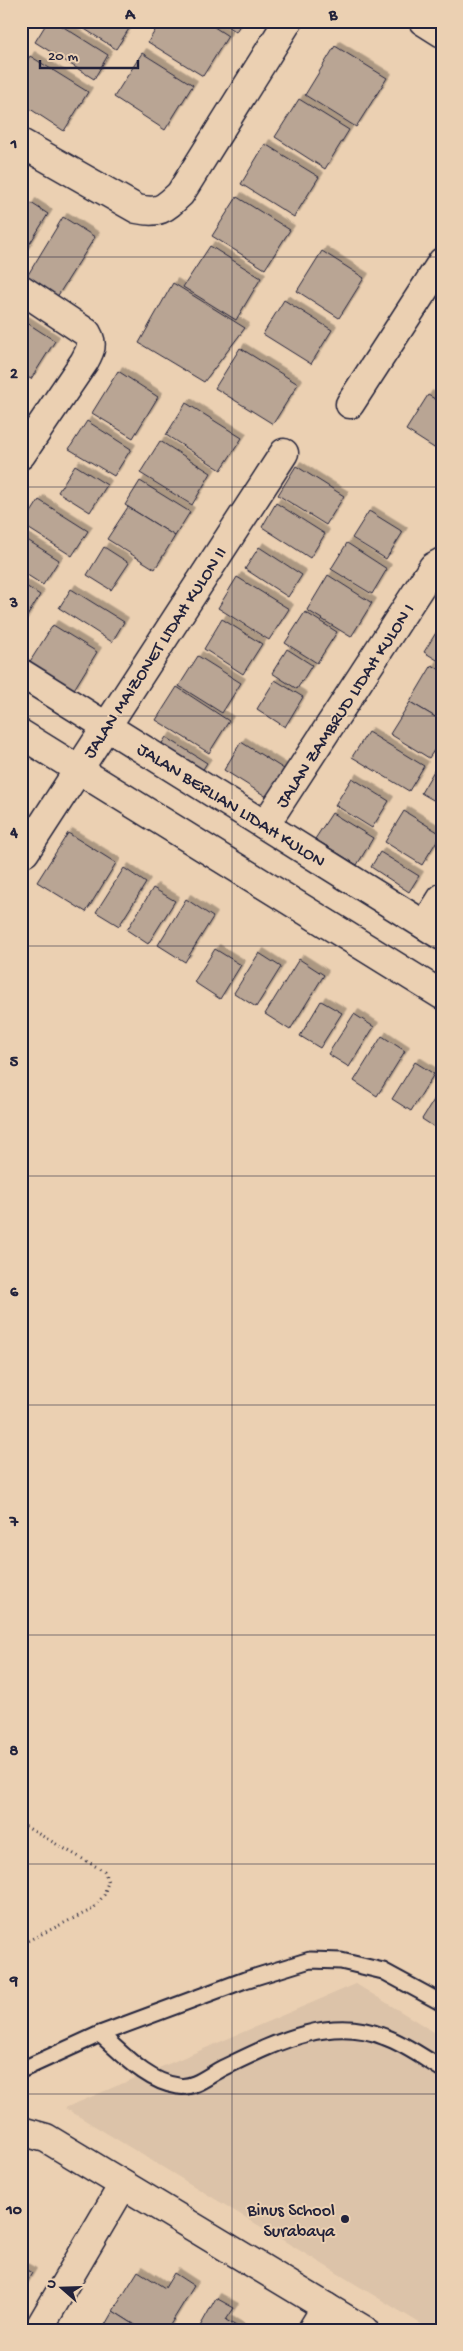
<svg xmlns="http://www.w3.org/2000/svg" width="463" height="2351" viewBox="0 0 463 2351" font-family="'Gochi Hand',sans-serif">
<defs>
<filter id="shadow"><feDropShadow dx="4.5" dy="-4.5" stdDeviation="0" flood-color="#0004"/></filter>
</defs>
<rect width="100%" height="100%" fill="#ebd0b2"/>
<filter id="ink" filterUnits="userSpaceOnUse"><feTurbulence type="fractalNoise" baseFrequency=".02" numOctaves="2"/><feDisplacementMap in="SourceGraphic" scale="10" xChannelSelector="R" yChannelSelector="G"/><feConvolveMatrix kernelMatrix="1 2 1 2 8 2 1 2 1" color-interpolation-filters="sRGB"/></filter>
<g filter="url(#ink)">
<path fill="#dcc3a9" d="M356,1984L442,2037V2330H431L65,2108Z"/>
<g fill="#b9a594" stroke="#22223b" filter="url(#shadow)">
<path d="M48,21H54L108,55L94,79L35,42Z"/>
<path d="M72,21H134L116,49Z"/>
<path d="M161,21H205L228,36L203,76L148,42Z"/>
<path d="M219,21H242L236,32Z"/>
<path d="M335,46L387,78L356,127L305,95Z"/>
<path d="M142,53L193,85L165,130L114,97Z"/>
<path d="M30,56L88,92L64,131L21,103V71Z"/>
<path d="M299,99L349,130L325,169L275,137Z"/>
<path d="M265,144L319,177L294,217L241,184Z"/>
<path d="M237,197L290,230L265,269L212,236Z"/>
<path d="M31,203L48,214L21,258V219Z"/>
<path d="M63,217L95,237L57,297L26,278Z"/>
<path d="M210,246L261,278L236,320L183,287Z"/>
<path d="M322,251L364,278L339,318L297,291Z"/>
<path d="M173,283L245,328L204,382L139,343Z"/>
<path d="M284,300L332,330L311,364L263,334Z"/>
<path d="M21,319L55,341L31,379L21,374Z"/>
<path d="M240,348L298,384L273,424L215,388Z"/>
<path d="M118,371L158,397L133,438L92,413Z"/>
<path d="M428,395L442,403V453L406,430Z"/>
<path d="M186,403L242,438L221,470L166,435Z"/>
<path d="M87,421L131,449L114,476L69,449Z"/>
<path d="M160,441L211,473L192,505L140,473Z"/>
<path d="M75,465L107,485L90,512L58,492Z"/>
<path d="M296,466L344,496L326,525L278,495Z"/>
<path d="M140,481L190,512L175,536L125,505Z"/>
<path d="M39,500L88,531L72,556L23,525Z"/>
<path d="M276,503L325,534L310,558L262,527Z"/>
<path d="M128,507L175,536L155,569L107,539Z"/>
<path d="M369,511L403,532L386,559L352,538Z"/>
<path d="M21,536L59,560L43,585L21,571Z"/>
<path d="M347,543L387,569L372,594L331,569Z"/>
<path d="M104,547L129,563L111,590L87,575Z"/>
<path d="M259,547L302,575L288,597L245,569Z"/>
<path d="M328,575L372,603L351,637L307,610Z"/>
<path d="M237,577L289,609L269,640L218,608Z"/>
<path d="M21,583L40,595L21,626Z"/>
<path d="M71,589L124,622L112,642L59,608Z"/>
<path d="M305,612L337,632L317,663L285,643Z"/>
<path d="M222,619L262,644L243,674L204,649Z"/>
<path d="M442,623V663L424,652Z"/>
<path d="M53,625L97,652L73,691L29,663Z"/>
<path d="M287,649L312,665L297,689L272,673Z"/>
<path d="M198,656L241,683L222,713L179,686Z"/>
<path d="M432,665L442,671V721L410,702Z"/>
<path d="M275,680L303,697L285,727L257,709Z"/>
<path d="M177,687L229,721L209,753L156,720Z"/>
<path d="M410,702L442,721V738L429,758L390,734Z"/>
<path d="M368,732L424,766L409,791L352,757Z"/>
<path d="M166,737L207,763L196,780L155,754Z"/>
<path d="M241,742L284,769L267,797L224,770Z"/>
<path d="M442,757V805L421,793Z"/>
<path d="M352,778L389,801L372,828L335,805Z"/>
<path d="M404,811L441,834L422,865L385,842Z"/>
<path d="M332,813L373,838L357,865L315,839Z"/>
<path d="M68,833L116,863L86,912L37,882Z"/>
<path d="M380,852L419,876L409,892L371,867Z"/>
<path d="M124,868L146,883L119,926L96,912Z"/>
<path d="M153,888L175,901L148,944L127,930Z"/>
<path d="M186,899L213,917L185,962L158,945Z"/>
<path d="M215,949L241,965L220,999L194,982Z"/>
<path d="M259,953L281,967L256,1007L234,993Z"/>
<path d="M299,959L324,975L290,1030L265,1014Z"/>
<path d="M321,1001L342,1013L320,1048L300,1036Z"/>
<path d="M354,1014L374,1027L349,1067L328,1054Z"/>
<path d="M382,1036L405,1051L377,1096L354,1081Z"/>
<path d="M415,1062L434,1074L411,1111L392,1099Z"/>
<path d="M442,1087V1132L422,1119Z"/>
<path d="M21,2267L32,2273L21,2292Z"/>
<path d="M138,2271L165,2288L174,2273L194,2286L167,2330H143L113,2311Z"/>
<path d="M216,2298L234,2308L226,2320L243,2330H198Z"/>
<path d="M113,2311L143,2330H102Z"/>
</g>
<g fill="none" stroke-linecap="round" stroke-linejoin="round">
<defs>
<g id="service">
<path d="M100,2034C122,2053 147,2082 178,2086C194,2089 209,2075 223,2068C273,2044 329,2014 385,2037C405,2044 424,2058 442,2069"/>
<path d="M21,2070L100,2034L245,1980L310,1960L341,1961L383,1971L442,2003"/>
</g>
<g id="minor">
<path d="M423,21L442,33"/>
<path d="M21,143L137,209C159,214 164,209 180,194L288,21"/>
<path d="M21,289L87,333C94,345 90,351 84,362L21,455"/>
<path d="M350,404L442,262"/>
<path d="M21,673L442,936"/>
<path d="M21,734L442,995"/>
<path d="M265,825L433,567L442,562"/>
<path d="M25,852L284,453"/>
<path d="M425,925L442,898"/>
<path d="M21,2131L46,2138L364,2330"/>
<path d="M38,2330L123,2185"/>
<path d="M312,2330L326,2307"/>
</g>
</defs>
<use href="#service" stroke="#22223b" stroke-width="19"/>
<use href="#minor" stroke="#22223b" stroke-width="31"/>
<path stroke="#22223b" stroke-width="3" stroke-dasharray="1 4" stroke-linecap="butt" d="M21,1824L104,1871L108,1882L104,1895L93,1909L21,1944"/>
<use href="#service" stroke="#ebd0b2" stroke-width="15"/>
<use href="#minor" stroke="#ebd0b2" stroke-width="28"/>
</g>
</g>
<path fill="none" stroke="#22223b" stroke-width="1" stroke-opacity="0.55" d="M232,21V2330M21,257H442M21,487H442M21,716H442M21,946H442M21,1176H442M21,1405H442M21,1635H442M21,1864H442M21,2094H442"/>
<circle fill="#22223b" stroke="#ebd0b2" stroke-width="2" cx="345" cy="2219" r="5"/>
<g text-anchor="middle" stroke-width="4" stroke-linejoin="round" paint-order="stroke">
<g font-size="18" fill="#22223b" stroke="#ebd0b2">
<text transform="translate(154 652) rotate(-57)" y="6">JALAN MAIZONET LIDAH KULON II</text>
<text transform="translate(344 705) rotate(-57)" y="6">JALAN ZAMBRUD LIDAH KULON I</text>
<text transform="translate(232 804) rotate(32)" y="6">JALAN BERLIAN LIDAH KULON</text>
</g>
<g font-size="18" fill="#22223b" stroke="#ebd0b2" text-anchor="end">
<text x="335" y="2215">Binus School<tspan x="335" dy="21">Surabaya</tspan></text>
</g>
</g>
<rect width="463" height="2351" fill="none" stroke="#ebd0b2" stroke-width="55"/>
<g transform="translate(62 2288) rotate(290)" stroke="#ebd0b2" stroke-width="4" paint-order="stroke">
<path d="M0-4L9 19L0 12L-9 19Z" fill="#22223b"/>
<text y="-8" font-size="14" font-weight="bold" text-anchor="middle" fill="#22223b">U</text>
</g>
<path d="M40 60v8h98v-8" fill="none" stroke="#22223b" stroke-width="2.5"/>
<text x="48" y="60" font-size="15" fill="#22223b" stroke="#ebd0b2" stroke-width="4" paint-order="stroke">20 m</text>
<rect x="28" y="28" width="408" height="2296" fill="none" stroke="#22223b" stroke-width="2"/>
<g font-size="16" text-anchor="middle" font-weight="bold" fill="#22223b">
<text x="130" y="19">A</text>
<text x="333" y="19">B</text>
<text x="14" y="148">1</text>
<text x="14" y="378">2</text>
<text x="14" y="607">3</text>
<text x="14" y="837">4</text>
<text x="14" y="1066">5</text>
<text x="14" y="1296">6</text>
<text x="14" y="1526">7</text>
<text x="14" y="1755">8</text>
<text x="14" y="1985">9</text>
<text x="14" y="2214">10</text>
</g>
</svg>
